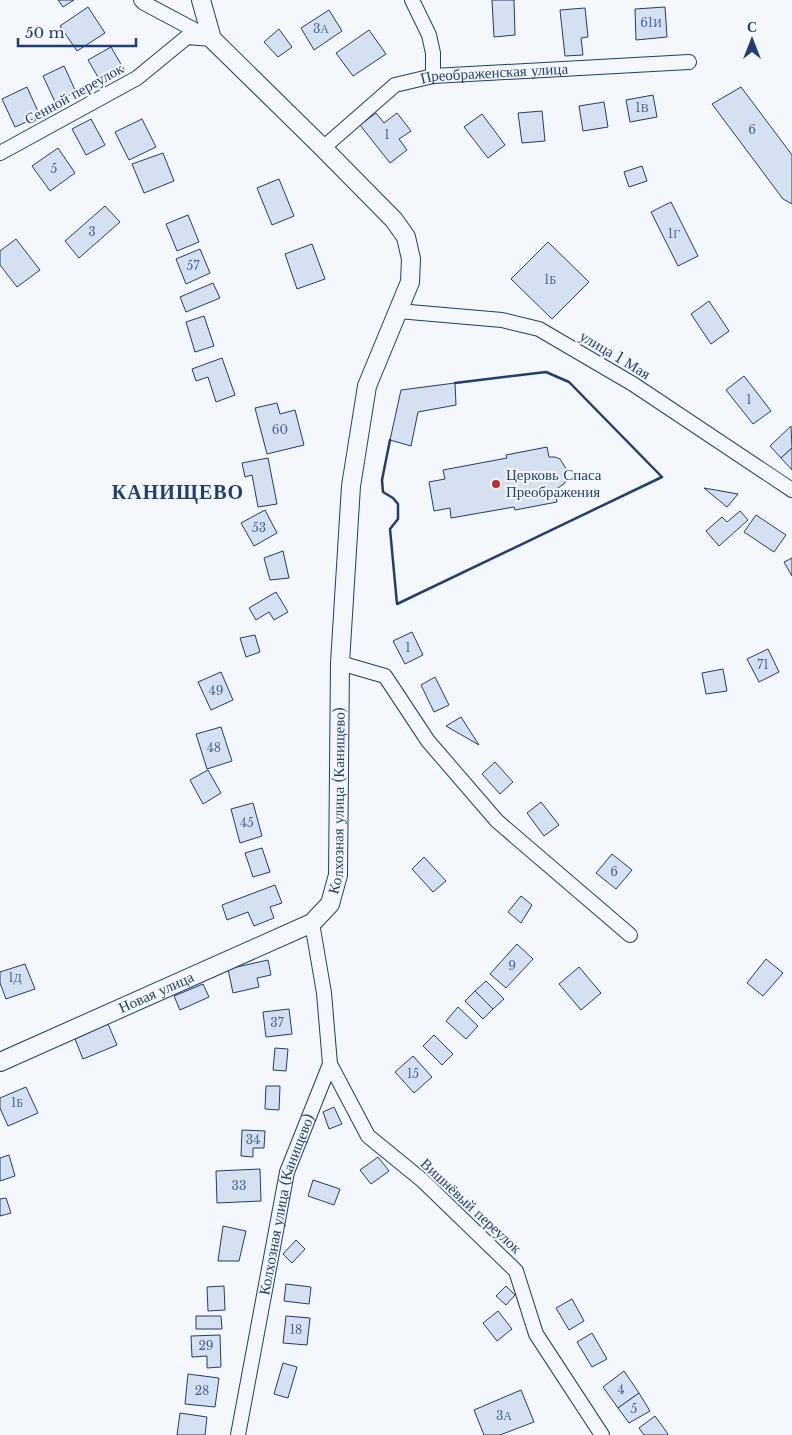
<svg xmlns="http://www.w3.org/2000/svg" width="792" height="1435" viewBox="0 0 792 1435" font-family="'Libre Baskerville',serif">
<rect width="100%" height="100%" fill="#f4f7fb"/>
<g fill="#d5e0f0" stroke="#1d3f73">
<path d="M58,0H74L63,7Z"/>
<path d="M492,0H514L515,35L494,37Z"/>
<path d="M88,7L105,33L77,51L60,26Z"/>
<path d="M665,7L667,37L636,40L635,9Z"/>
<path d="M585,8L588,37L581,38L583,55L565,56L560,10Z"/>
<path d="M329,10L342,31L314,50L301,28Z"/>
<path d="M279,29L292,47L278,57L264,42Z"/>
<path d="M369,30L386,54L353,76L336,53Z"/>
<path d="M111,47L125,71L102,84L88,60Z"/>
<path d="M64,66L76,92L55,102L43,76Z"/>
<path d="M27,87L40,116L15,127L2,99Z"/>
<path d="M741,87L792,155V204L783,199L712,104Z"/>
<path d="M653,95L657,117L630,122L626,100Z"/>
<path d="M604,102L608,127L583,131L579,106Z"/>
<path d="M542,111L545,141L522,143L518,113Z"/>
<path d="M376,113L384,123L397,113L411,131L399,139L407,150L390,163L360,125Z"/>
<path d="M482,114L505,145L488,158L464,127Z"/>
<path d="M91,119L105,145L86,155L72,129Z"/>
<path d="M142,119L156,147L129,160L115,132Z"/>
<path d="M58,148L75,173L50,191L32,166Z"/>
<path d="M163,153L174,181L144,193L132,164Z"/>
<path d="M642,166L647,181L629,187L624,172Z"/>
<path d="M279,179L294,216L272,225L257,188Z"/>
<path d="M671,202L698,256L678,266L651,212Z"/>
<path d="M105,206L120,222L79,258L65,241Z"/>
<path d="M188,215L199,242L177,251L166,224Z"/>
<path d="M16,239L40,270L17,287L0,265V251Z"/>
<path d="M548,242L589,282L552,319L511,279Z"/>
<path d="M312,244L325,279L297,289L285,254Z"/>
<path d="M200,249L210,273L186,284L176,259Z"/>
<path d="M213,283L220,298L186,312L180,297Z"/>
<path d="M709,301L729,331L711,344L691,314Z"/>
<path d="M204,316L214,346L195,352L186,322Z"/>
<path d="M222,358L235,395L216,402L208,377L196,381L192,369Z"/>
<path d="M744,376L771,411L753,424L726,390Z"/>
<path d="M455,383L456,405L418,412L411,446L390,440L401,390Z"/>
<path d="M277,403L280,414L295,410L304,445L267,454L255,408Z"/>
<path d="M791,426L792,448L781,458L770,446Z"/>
<path d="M547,447L549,457H555L560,459L567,470L565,483L555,490L557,502L515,510L514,507L451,518L450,508L434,511L429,482L445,479L443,470L507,458L506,455Z"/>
<path d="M792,448V470L781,458Z"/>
<path d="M268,458L277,504L258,507L252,475L245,477L242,463Z"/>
<path d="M704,488L738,494L727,507Z"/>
<path d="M265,510L277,533L254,546L241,523Z"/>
<path d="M740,511L748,520L719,546L706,531L722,517L727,522Z"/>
<path d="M756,515L786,535L774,552L744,532Z"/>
<path d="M283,551L289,578L270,580L264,558Z"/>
<path d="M792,558V576L784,562Z"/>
<path d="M276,592L288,612L274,620L269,612L256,620L249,608Z"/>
<path d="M412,632L423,655L405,664L393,641Z"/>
<path d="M255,635L260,652L246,657L240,638Z"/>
<path d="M768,649L779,672L759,682L747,659Z"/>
<path d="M723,669L727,691L706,694L702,673Z"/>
<path d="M221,672L233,700L211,710L198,682Z"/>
<path d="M435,677L449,705L434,712L421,685Z"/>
<path d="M461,717L479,745L446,726Z"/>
<path d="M221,727L232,761L207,769L196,734Z"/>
<path d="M495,762L513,782L500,794L482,774Z"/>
<path d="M208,770L221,793L203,804L190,780Z"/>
<path d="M541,802L559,825L544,836L527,813Z"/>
<path d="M253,803L262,836L240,843L231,809Z"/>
<path d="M262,848L270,872L253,877L245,853Z"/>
<path d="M612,854L632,870L616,889L596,873Z"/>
<path d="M424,857L446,881L433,892L412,869Z"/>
<path d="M275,885L282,903L270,907L274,918L254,926L248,912L227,920L222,905Z"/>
<path d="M521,896L532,905L521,923L508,912Z"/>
<path d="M517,944L533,959L506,988L490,974Z"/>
<path d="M766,959L783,973L763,996L747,983Z"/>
<path d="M268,960L271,975L257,978L259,987L233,993L228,969Z"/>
<path d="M25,964L35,989L6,999L0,983V972Z"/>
<path d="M579,967L601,993L581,1010L559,984Z"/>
<path d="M486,981L504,999L493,1009L475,991Z"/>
<path d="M203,984L209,997L180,1010L174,996Z"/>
<path d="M475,991L493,1009L483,1019L465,1001Z"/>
<path d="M458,1007L478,1026L466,1039L446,1021Z"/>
<path d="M289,1009L292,1034L266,1037L263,1012Z"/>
<path d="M108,1024L117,1045L83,1059L75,1039Z"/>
<path d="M434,1035L453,1054L442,1065L423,1046Z"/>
<path d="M275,1048L288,1049L286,1071L273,1070Z"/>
<path d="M413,1056L432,1077L414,1093L395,1072Z"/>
<path d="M266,1086H280L279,1110L265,1109Z"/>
<path d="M26,1087L38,1113L8,1126L0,1108V1098Z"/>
<path d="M334,1107L342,1124L329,1129L323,1112Z"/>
<path d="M242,1130L265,1131L264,1148H253V1157L241,1156Z"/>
<path d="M9,1155L15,1176L0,1181V1158Z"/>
<path d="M378,1157L389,1171L371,1184L360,1170Z"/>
<path d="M260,1169L261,1201L217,1203L216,1171Z"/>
<path d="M313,1180L340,1189L334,1205L308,1196Z"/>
<path d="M6,1198L11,1213L0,1216V1199Z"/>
<path d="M223,1226L246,1231L239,1261H218Z"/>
<path d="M296,1240L305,1249L292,1263L283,1254Z"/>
<path d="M286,1284L311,1287L309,1304L284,1301Z"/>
<path d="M224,1286L225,1310L208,1311L207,1287Z"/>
<path d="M506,1286L515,1295L506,1305L496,1296Z"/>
<path d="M572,1299L584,1321L569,1330L556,1308Z"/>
<path d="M498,1311L512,1329L497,1341L483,1323Z"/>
<path d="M196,1316H221L222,1329H196Z"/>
<path d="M286,1316L310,1318L307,1345L283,1343Z"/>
<path d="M592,1333L607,1359L592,1367L577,1342Z"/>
<path d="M220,1335L221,1367L207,1368V1356L192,1357L191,1336Z"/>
<path d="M283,1363L297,1367L288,1398L274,1394Z"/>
<path d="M624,1371L639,1393L618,1408L603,1387Z"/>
<path d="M188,1374L219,1378L215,1407L185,1404Z"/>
<path d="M521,1390L534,1422L500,1435H484L474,1410Z"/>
<path d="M639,1393L650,1411L629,1423L618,1408Z"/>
<path d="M180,1413L207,1417L205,1435H177Z"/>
<path d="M655,1416L668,1434L667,1435H644L639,1428Z"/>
</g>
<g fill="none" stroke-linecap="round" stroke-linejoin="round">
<defs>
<g id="minor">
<path d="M141,0L144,3L206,36"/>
<path d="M412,0L429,35L433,53V76"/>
<path id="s1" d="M323,148L395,85L433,76L689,62"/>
<path d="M0,153L137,78L187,37L212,39"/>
<path d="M398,311L502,320L539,329L633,384L792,490"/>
<path d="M340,663L385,676L428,741L497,821L630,935"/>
<path d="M330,1064L368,1136L422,1180L516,1271L536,1334L602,1435"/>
<path id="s2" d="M238,1435L287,1172L330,1064L324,993L312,923"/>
</g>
<g id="tertiary">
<path id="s3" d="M0,1062L312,923L330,904L338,875L340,663L351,486L367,386L410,282L411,259L406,237L394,220L323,148L212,39L201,0"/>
</g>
</defs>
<use href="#minor" stroke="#1d3f73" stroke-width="16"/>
<use href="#tertiary" stroke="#1d3f73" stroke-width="20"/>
<use href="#minor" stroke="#f4f7fb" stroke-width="14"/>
<use href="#tertiary" stroke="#f4f7fb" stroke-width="18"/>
<path stroke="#1d3f73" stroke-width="2.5" d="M390,440L382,480L383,492L393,498L398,504V519L390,529L397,604L662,477L569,382L546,372L455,383"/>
</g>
<circle fill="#c62828" stroke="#f4f7fb" stroke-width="2" cx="496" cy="484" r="5"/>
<g text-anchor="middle" stroke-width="4" stroke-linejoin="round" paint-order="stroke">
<g font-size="12" fill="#4b6792">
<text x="651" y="27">61И</text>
<text x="321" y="33">3А</text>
<text x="642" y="112">1В</text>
<text x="752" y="134">6</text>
<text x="387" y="139">1</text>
<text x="54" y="173">5</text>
<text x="92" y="236">3</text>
<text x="674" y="238">1Г</text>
<text x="193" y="270">57</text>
<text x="550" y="284">1Б</text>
<text x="749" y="404">1</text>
<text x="280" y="434">60</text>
<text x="259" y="532">53</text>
<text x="408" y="652">1</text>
<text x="763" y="669">71</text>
<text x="216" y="695">49</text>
<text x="214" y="752">48</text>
<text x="247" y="827">45</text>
<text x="614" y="876">6</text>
<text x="512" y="970">9</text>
<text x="15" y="982">1Д</text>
<text x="277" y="1027">37</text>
<text x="413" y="1078">15</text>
<text x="17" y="1107">1Б</text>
<text x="253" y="1144">34</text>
<text x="239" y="1190">33</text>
<text x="296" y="1334">18</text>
<text x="206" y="1350">29</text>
<text x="621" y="1394">4</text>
<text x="202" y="1395">28</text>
<text x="634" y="1413">5</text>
<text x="504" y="1420">3А</text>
</g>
<g font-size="15" fill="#1d3f73" stroke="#f4f7fb">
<text dy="5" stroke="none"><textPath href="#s1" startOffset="196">Преображенская улица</textPath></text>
<text transform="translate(74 94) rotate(-29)" y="5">Сенной переулок</text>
<text transform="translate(615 355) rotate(31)" y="5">улица 1 Мая</text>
<text dy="5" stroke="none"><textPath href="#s3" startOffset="472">Колхозная улица (Канищево)</textPath></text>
<text dy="5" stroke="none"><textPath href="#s3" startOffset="171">Новая улица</textPath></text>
<text dy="5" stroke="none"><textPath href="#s2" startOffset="236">Колхозная улица (Канищево)</textPath></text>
<text transform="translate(471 1206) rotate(43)" y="5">Вишнёвый переулок</text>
</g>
<g font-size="15" fill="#1d3f73" stroke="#f4f7fb" text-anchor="start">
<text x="506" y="480">Церковь Спаса<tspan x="506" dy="17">Преображения</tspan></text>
</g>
<g font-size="20" font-weight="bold" letter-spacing="1" fill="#1d3f73" stroke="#f4f7fb">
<text x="178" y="499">КАНИЩЕВО</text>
</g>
</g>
<g transform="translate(752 40)" stroke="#f4f7fb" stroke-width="4" paint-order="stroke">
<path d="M0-4L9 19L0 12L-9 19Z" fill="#1d3f73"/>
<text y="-8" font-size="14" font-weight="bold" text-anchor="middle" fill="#1d3f73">С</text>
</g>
<path d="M18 38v8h118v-8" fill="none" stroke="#1d3f73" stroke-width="2.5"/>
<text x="25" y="38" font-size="15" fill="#1d3f73" stroke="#f4f7fb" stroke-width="4" paint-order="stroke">50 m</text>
</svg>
